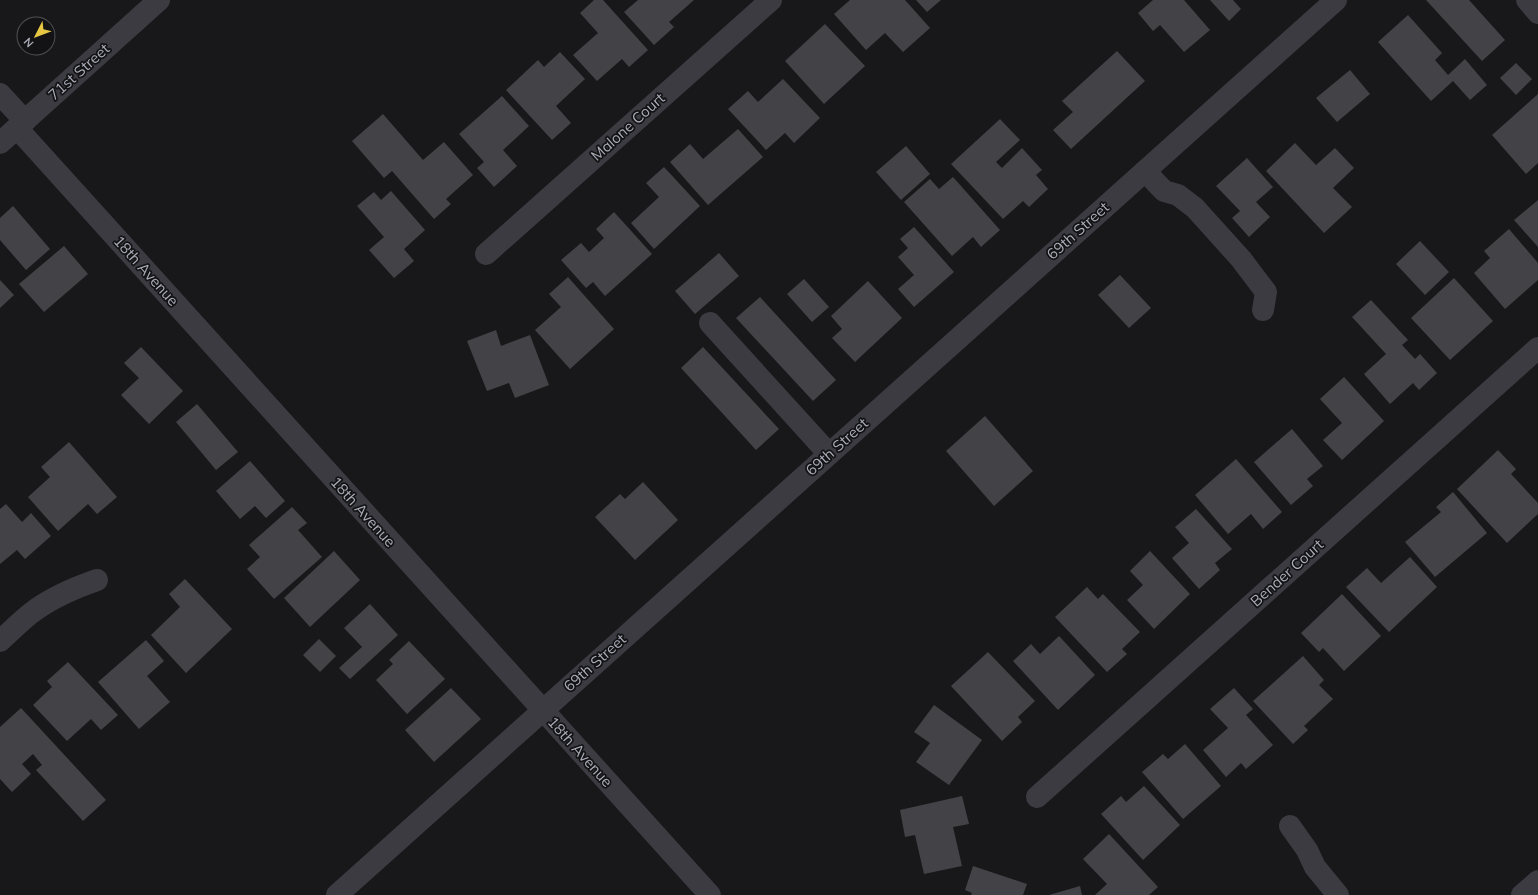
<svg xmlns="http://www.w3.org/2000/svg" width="1538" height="895" viewBox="0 0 1538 895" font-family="Mulish,sans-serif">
<rect width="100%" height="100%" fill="#18181a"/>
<g fill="#434247">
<path d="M594,0H603L648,50L629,67L622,59L597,81L573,55L598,33L580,13Z"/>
<path d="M638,0H694L669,22L674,27L654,45L624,12Z"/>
<path d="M850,0H905L930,28L903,52L885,33L866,50L834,14Z"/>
<path d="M916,0H941L927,12Z"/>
<path d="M1153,0H1184L1210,30L1184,52L1160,25L1153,31L1138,13Z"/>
<path d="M1210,0H1233L1241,9L1229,21Z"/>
<path d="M1426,0H1469L1505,40L1482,61Z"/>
<path d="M1408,15L1442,53L1435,60L1448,75L1465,59L1487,85L1470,100L1453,81L1431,101L1378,42Z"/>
<path d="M825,24L865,66L824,104L785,61Z"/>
<path d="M1117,51L1145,81L1071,149L1053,130L1073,112L1062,101Z"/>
<path d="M560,52L585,79L556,106L571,123L552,140L506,90L538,60L544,67Z"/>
<path d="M1516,63L1532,79L1516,95L1500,78Z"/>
<path d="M1350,70L1370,94L1337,122L1316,98Z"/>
<path d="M783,79L820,118L794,143L785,133L766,150L728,109L748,91L758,102Z"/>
<path d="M1538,94V163L1526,174L1492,135Z"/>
<path d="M502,96L529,126L503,150L517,166L494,187L477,168L484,162L459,134Z"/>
<path d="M383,114L423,160L444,142L473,175L446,199L451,204L434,219L392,171L384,178L352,141Z"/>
<path d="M1000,119L1020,140L996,162L1002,168L1022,148L1042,170L1036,175L1048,189L1029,207L1023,201L1003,219L951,164Z"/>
<path d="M738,129L763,157L708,205L670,162L690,144L703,159Z"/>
<path d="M1295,143L1316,165L1335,148L1354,168L1333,188L1352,207L1324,233L1266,171Z"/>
<path d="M906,146L930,174L901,200L876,172Z"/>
<path d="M1247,158L1273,187L1256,202L1270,217L1249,237L1232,218L1240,211L1216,186Z"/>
<path d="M664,167L700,206L654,249L631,223L659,197L646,183Z"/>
<path d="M953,177L1000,230L981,247L973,237L952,256L904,202L930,179L939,189Z"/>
<path d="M391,191L425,230L404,249L414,261L394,278L369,250L384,237L357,206L374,192L381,200Z"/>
<path d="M1538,200V247L1514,220Z"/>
<path d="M13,206L50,249L26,270L0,240V218Z"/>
<path d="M614,212L652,254L605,296L593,282L586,288L561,260L581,243L589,252L604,238L596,229Z"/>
<path d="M914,227L954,272L914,307L898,289L914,275L898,257L908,248L900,239Z"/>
<path d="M1509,229L1538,263V280L1505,309L1474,273L1490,258L1484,251Z"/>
<path d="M1420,241L1449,272L1425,295L1396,264Z"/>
<path d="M64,246L88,274L44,312L19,284Z"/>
<path d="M719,253L739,276L695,314L675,291Z"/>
<path d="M1120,275L1151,308L1129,328L1098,295Z"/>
<path d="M568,277L614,329L570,369L535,330L561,307L549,294Z"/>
<path d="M1454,278L1493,321L1450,360L1411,318Z"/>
<path d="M804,279L829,307L812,322L787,294Z"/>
<path d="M0,280L14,295L0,308Z"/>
<path d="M868,281L902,318L855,362L832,338L842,329L831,316Z"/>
<path d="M760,297L836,380L813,401L736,318Z"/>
<path d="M1371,300L1408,340L1402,345L1415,359L1420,354L1437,373L1419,390L1413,383L1390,404L1364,374L1386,354L1352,317Z"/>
<path d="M496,330L501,346L530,335L549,385L515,398L509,383L487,391L467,341Z"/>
<path d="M141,347L183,391L149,424L121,395L139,378L124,363Z"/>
<path d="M703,347L779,429L756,450L681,368Z"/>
<path d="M1344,377L1384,421L1342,460L1323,440L1342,423L1320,399Z"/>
<path d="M197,404L238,452L216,470L176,422Z"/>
<path d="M985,416L1033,471L994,506L946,451Z"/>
<path d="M1292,429L1323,466L1307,479L1313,486L1291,505L1254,462Z"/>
<path d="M69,442L117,497L97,514L88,504L58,531L28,497L50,477L41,467Z"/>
<path d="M1498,450L1516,469L1511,474L1538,503V514L1507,543L1457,489Z"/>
<path d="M1236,459L1282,512L1263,529L1251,514L1228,534L1195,495Z"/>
<path d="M250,461L285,501L266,518L255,506L240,519L216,491Z"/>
<path d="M643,482L678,520L635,560L595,517L620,494L625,499Z"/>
<path d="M1453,492L1487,533L1435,577L1405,542L1441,512L1436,507Z"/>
<path d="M6,504L22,522L31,513L51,536L25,559L17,550L0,564V509Z"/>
<path d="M292,507L307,523L298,530L322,557L274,599L247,569L260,557L249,545Z"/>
<path d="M1196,509L1232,549L1215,563L1220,570L1199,589L1172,558L1189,543L1175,527Z"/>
<path d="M334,551L360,580L310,627L284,598Z"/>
<path d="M1150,551L1190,594L1154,629L1127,600L1143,585L1130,571Z"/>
<path d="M1410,557L1437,587L1389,632L1346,587L1367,568L1381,583Z"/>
<path d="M185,579L232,629L186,673L151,635L180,607L169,594Z"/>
<path d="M1087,587L1098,599L1103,594L1140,632L1122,649L1127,654L1107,672L1055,617Z"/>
<path d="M1342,594L1381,636L1344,671L1323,648L1319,652L1301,633Z"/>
<path d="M370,604L398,635L350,679L339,668L362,647L344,628Z"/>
<path d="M1059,636L1095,675L1058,710L1013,661L1031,644L1040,654Z"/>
<path d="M319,639L336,656L320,672L303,655Z"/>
<path d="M146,640L164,661L147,676L170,702L139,729L98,682Z"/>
<path d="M409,641L445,679L407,714L376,680L393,664L389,660Z"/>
<path d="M988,652L1035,701L1018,717L1022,722L1002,741L951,686Z"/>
<path d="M1303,656L1324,680L1319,685L1333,699L1304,726L1308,730L1293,744L1253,701Z"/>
<path d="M68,662L118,715L101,730L91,719L67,741L33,705L52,687L47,681Z"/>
<path d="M451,688L481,719L434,762L405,730Z"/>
<path d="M1234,688L1253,709L1246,715L1273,745L1246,769L1241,763L1226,777L1203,750L1228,728L1210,709Z"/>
<path d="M934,705L982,740L949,785L916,762L930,743L914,732Z"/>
<path d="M21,708L106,800L83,821L36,770L42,765L33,754L22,764L31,774L12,792L0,779V727Z"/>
<path d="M1185,744L1221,786L1183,819L1142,772L1163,754L1168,759Z"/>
<path d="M1144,786L1180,825L1143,860L1101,814L1121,796L1126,802Z"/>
<path d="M962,796L969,824L953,827L962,866L924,874L915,835L905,837L900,810Z"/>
<path d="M1109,834L1158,887L1149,895H1095L1107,884L1083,859Z"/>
<path d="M973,866L1027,884L1023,895H971L972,893L965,890Z"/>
<path d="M1080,886L1082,895H1049Z"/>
</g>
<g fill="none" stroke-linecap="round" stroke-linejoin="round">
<g stroke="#3b3b41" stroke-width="22">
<path d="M1527,0L1538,13"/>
<path d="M0,94L25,121"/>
<path d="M17,128L710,895"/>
<path d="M0,143L159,0"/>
<path d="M1145,171L1164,191L1178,195L1195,208L1241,259L1266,292L1263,310"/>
<path d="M486,254L771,0"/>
<path d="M710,323L829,454"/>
<path d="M0,641C10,632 20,622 30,614C50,598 74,588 97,580"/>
<path d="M1037,797L1538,348"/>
<path d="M1290,826L1307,850L1315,867L1338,895"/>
<path d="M337,895L1336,0"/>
<path d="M1522,895L1538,881"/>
</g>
</g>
<g text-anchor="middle" stroke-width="3.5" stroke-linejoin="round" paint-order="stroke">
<g font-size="15" fill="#abadb9" stroke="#131315">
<text transform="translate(79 72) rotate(-42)" y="5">71st Street</text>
<text transform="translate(628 127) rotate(-42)" y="5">Malone Court</text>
<text transform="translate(1078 231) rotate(-42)" y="5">69th Street</text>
<text transform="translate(146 271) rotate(48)" y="5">18th Avenue</text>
<text transform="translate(837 447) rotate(-42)" y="5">69th Street</text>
<text transform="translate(363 512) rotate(48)" y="5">18th Avenue</text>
<text transform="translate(1287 573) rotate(-42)" y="5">Bender Court</text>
<text transform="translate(595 663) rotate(-42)" y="5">69th Street</text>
<text transform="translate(580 752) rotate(48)" y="5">18th Avenue</text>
</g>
</g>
<g transform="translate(36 36) rotate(228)"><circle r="19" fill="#131315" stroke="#505157"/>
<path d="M0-3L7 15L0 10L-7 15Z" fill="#e6c744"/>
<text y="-6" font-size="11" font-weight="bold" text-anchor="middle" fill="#abadb9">N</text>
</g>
</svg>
